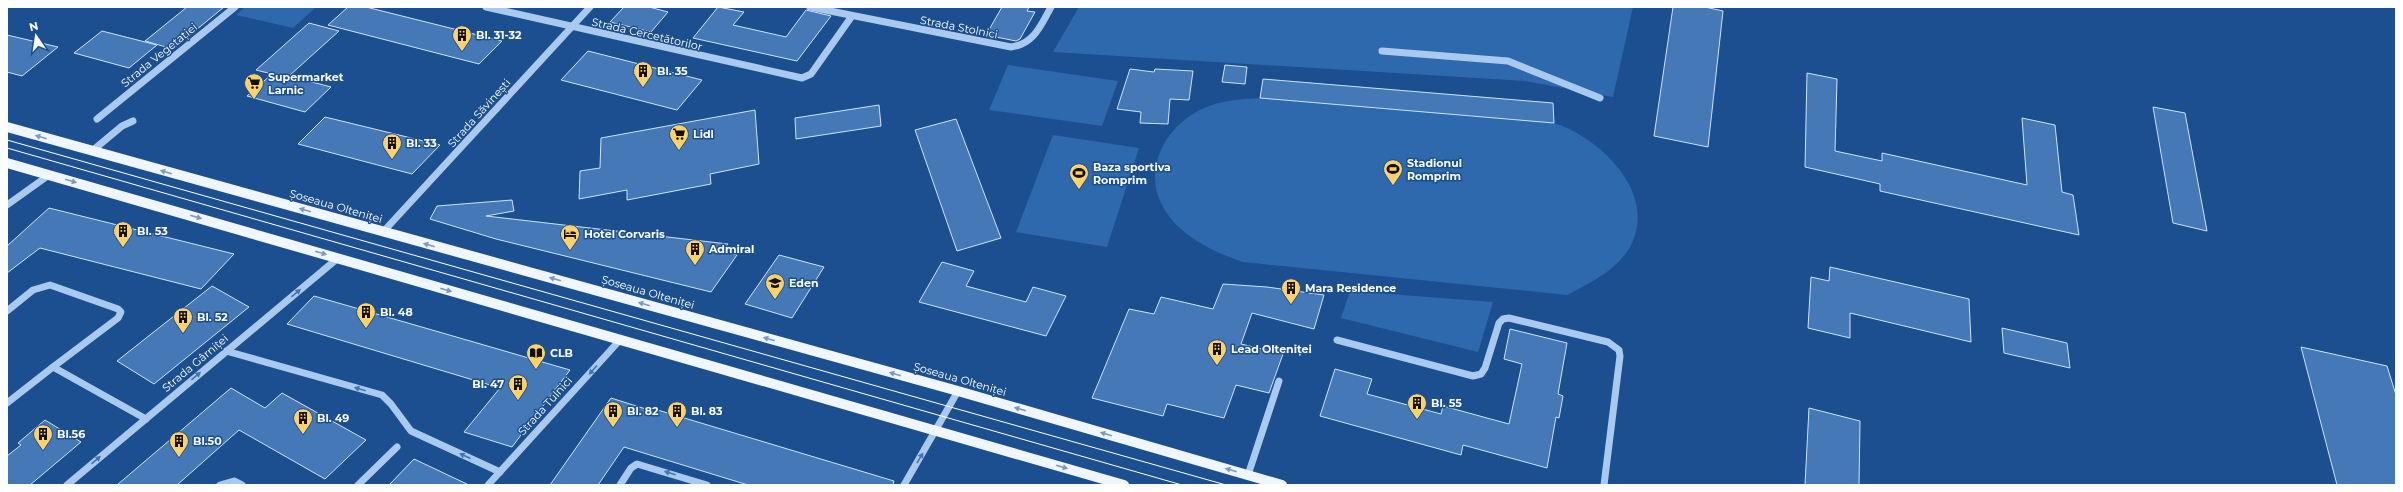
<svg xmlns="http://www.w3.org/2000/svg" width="2403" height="492" viewBox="0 0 2403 492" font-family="Montserrat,sans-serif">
<rect width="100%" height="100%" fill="#1b4f8f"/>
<g fill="#2e69ad">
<path d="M245,7H316L293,28L236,15Z"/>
<path d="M1079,7H1633L1613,97L1525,81L1053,52Z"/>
<path d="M1008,65L1118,81L1102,126L989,110Z"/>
<path d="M1263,79L1553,103L1554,123C1601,138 1659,194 1630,247C1617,270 1590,283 1567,295L1243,262C1216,253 1186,239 1169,216C1136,174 1166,120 1212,105C1227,100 1244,99 1260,98Z"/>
<path d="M1053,135L1139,148L1107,247L1016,232Z"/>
<path d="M1350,291L1493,302L1478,352L1341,318Z"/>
</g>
<g fill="#4478b7" stroke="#cfe3fa">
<path d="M187,7H224L173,49L145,41Z"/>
<path d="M348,7H366L502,41L479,64L328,25Z"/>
<path d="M624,7H649L668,12L651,32L610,22Z"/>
<path d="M718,7L744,12L733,25L786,37L806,10L831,16L797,61L693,38Z"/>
<path d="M1002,7H1029L1027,11L1035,12L1020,39L1016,41L986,35Z"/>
<path d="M1673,7H1705L1723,11L1708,147L1654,136Z"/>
<path d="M309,23L339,31L289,76L331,87L305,112L247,96L272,74L256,70Z"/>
<path d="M102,31L157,45L129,68L74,53Z"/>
<path d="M7,35L58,47L22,76L7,72Z"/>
<path d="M588,51L643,65L702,80L677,110L561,80Z"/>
<path d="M1225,65L1247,67L1245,84L1222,82Z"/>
<path d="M1130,69L1154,72L1155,69L1193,71L1189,100L1170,99L1168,124L1140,123L1141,112L1117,109Z"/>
<path d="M1807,73L1837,79L1835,151L1882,161V153L2027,185L2022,118L2055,125L2062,192L2073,195L2079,235L1880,191V184L1805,167Z"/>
<path d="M1263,79L1553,103L1554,123L1260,98Z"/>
<path d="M879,105L881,126L796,139L795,118Z"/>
<path d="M2153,107L2185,113L2207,231L2173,223Z"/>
<path d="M755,110L759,164L710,174L711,184L627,200V190L579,199L580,171L600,168L601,138Z"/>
<path d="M325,117L440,145L412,174L298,144Z"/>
<path d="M956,119L1001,238L957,251L915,130Z"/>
<path d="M512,200L514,211L486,216L728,244L723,251L737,255L711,292L496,239L430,219L437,206Z"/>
<path d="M49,208L234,254L201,289L40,248L7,273V246Z"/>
<path d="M779,255L824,267L792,318L745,304Z"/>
<path d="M942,262L974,271L966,286L1026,302L1033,287L1066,296L1046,336L919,302Z"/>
<path d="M1830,267L1969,299L1971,342L1850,313V338L1808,328L1811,277L1829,281Z"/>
<path d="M1223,284L1267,287L1324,295L1314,329L1252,313L1241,344L1283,354L1269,393L1236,385L1224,418L1167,404L1163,416L1092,398L1129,309L1154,314L1161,297L1213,309Z"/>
<path d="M212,286L249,307L154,384L117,361Z"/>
<path d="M314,296L446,334L570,370L512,447L464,432L500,388L287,324Z"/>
<path d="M2002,328L2067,343L2070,368L2004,353Z"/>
<path d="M1510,329L1567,343L1558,394L1563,396L1559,418L1556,417L1547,468L1463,445L1461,455L1320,416L1335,369L1372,379L1367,394L1441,414L1443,406L1509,424L1522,364L1504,359Z"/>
<path d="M2301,347L2387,366L2396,395V485H2337Z"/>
<path d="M231,388L265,408L282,393L366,440L325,479L239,430L177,485H117Z"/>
<path d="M611,398L649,410L651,408L894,481L893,485H748L624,447L598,485H550Z"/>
<path d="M1809,408L1860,421L1859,485H1805Z"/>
<path d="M45,420L81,442L30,485H7V456L21,445L18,443Z"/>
<path d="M414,459L469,485H389Z"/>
</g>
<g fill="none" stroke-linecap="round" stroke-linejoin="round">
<g stroke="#a9c9ee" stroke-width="7">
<path d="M486,7L802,78L811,74L852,16"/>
<path d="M810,7L1011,47C1034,44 1041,25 1051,7"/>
<path d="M1382,51L1508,61L1600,98"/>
<path d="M97,119L235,7"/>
<path d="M92,151L122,126L133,121"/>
<path d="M7,205L49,175"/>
<path d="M383,232L590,7"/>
<path d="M7,311L33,290L50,285L118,309L121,312L118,318L53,367"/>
<path d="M1337,340L1473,376L1481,374L1485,368L1499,323L1503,319L1509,318L1608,342L1619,350L1620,356L1604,485"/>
<path d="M226,351L382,395L391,404L411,431L500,472"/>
<path d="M7,403L53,367L146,419"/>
<path d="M1248,475L1279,381"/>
<path d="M67,485L338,258"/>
<path d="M220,485L234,481L242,485"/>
<path d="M358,485L397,447"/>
<path d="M488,485L619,341"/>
<path d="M620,485L631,468L637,464L707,485"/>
<path d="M904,485L958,391"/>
</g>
<g stroke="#f0f6ff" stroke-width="10">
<path d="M7,127L958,391L1282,485"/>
<path d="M7,163L1124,485"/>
</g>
<g stroke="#fff" stroke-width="1">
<path d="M7,140L1226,485"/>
<path d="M7,148L1182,485"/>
</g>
</g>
<defs><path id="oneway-solid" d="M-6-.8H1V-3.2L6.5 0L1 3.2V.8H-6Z"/></defs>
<g fill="#7b9ac1">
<use href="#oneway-solid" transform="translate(41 137) rotate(-164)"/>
<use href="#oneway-solid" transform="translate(166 172) rotate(-164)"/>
<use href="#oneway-solid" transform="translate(71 181) rotate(16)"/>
<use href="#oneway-solid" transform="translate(305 210) rotate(-164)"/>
<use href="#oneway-solid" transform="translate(196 217) rotate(16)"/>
<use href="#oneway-solid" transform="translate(429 245) rotate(-164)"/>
<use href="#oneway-solid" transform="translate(321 253) rotate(16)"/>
<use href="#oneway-solid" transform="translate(555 279) rotate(-164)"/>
<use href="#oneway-solid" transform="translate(446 290) rotate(16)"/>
<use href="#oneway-solid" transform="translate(644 304) rotate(-164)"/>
<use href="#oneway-solid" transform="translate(769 339) rotate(-164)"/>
<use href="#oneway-solid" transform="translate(895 374) rotate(-164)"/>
<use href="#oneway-solid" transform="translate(1020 409) rotate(-164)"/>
<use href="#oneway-solid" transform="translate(1106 434) rotate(-164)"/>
<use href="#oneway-solid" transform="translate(1062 467) rotate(16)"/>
<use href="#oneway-solid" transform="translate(1231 470) rotate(-164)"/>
</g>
<g fill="#4674ac">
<use href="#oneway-solid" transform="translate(296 293) rotate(-40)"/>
<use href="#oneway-solid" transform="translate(593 370) rotate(132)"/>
<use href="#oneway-solid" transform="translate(196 376) rotate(-40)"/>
<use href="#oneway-solid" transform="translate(360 389) rotate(-164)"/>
<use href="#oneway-solid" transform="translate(465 456) rotate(-156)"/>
<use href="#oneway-solid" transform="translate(920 458) rotate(-59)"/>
<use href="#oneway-solid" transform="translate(96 460) rotate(-40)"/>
<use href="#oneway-solid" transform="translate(670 473) rotate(-162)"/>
</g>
<defs>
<symbol id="building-pin" viewBox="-11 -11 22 30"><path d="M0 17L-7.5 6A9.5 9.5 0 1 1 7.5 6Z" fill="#ffd166" stroke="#1b4f8f"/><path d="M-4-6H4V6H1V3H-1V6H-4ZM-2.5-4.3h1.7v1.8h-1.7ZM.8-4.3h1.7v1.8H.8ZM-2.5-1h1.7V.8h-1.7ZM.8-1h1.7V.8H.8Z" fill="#111"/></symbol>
<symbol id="supermarket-pin" viewBox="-11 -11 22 30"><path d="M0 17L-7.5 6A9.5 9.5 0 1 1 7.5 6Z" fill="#ffd166" stroke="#1b4f8f"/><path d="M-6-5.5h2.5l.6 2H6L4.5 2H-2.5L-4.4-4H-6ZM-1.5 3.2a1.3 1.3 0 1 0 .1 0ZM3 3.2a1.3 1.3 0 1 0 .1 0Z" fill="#111"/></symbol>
<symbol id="stadium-pin" viewBox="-11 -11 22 30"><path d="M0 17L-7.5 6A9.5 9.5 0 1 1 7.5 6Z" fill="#ffd166" stroke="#1b4f8f"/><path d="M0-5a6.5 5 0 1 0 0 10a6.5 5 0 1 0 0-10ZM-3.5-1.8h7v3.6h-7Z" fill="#111"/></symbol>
<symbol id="hotel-pin" viewBox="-11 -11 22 30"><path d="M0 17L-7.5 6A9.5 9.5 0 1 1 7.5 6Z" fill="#ffd166" stroke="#1b4f8f"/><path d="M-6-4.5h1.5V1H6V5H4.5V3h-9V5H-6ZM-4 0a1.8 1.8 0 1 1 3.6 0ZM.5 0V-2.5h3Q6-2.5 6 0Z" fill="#111"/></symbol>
<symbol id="school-pin" viewBox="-11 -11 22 30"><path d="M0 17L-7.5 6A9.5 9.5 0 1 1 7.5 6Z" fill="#ffd166" stroke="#1b4f8f"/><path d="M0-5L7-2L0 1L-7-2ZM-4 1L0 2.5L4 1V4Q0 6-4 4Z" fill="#111"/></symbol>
<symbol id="library-pin" viewBox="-11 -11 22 30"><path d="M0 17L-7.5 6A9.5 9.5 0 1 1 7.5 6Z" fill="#ffd166" stroke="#1b4f8f"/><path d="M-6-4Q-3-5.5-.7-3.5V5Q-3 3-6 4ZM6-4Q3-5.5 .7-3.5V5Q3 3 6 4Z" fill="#111"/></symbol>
</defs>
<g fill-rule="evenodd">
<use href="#building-pin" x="451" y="24" width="22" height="30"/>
<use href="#building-pin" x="632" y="60" width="22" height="30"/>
<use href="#supermarket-pin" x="243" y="72" width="22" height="30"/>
<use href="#supermarket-pin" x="668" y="123" width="22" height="30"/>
<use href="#building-pin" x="381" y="132" width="22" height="30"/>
<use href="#stadium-pin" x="1382" y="158" width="22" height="30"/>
<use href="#stadium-pin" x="1068" y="162" width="22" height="30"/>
<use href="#building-pin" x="112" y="220" width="22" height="30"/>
<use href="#hotel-pin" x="559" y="223" width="22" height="30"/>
<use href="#building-pin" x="684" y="238" width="22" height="30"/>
<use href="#school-pin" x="764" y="272" width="22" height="30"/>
<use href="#building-pin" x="1280" y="277" width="22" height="30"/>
<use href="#building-pin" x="355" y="301" width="22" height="30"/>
<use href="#building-pin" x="172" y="306" width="22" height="30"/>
<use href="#building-pin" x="1206" y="338" width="22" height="30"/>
<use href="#library-pin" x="525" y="342" width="22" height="30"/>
<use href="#building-pin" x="507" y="373" width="22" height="30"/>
<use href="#building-pin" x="1406" y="392" width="22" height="30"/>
<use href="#building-pin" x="602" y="400" width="22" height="30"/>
<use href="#building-pin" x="666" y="400" width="22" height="30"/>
<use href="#building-pin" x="292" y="407" width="22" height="30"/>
<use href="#building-pin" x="32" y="423" width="22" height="30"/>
<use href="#building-pin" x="168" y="430" width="22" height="30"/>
</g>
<g text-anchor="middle" stroke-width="3" stroke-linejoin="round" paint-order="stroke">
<g font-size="11" fill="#fff" stroke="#1b4f8f">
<text transform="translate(959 27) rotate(11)" y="4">Strada Stolnici</text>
<text transform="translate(647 34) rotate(13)" y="4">Strada Cercetătorilor</text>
<text transform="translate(159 55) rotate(-39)" y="4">Strada Vegetației</text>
<text transform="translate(479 113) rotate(-48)" y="4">Strada Săvinești</text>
<text transform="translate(336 206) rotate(16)" y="4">Șoseaua Olteniței</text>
<text transform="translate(648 292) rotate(16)" y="4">Șoseaua Olteniței</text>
<text transform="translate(195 363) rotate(-40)" y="4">Strada Gârniței</text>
<text transform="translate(960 379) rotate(16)" y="4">Șoseaua Olteniței</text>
<text transform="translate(545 406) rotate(-48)" y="4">Strada Tulnici</text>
</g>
<g font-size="11" font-weight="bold" fill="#fff" stroke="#1b4f8f" text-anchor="start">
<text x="476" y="39">Bl. 31-32</text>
<text x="657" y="75">Bl. 35</text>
<text x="268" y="81">Supermarket<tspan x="268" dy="13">Larnic</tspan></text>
<text x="693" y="138">Lidl</text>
<text x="406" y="147">Bl. 33</text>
<text x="1407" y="167">Stadionul<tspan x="1407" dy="13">Romprim</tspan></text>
<text x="1093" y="171">Baza sportiva<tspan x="1093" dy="13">Romprim</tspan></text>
<text x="137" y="235">Bl. 53</text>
<text x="584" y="238">Hotel Corvaris</text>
<text x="709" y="253">Admiral</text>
<text x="789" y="287">Eden</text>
<text x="1305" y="292">Mara Residence</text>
<text x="380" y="316">Bl. 48</text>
<text x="197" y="321">Bl. 52</text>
<text x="1231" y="353">Lead Olteniței</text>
<text x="550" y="357">CLB</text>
<text x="504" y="388" text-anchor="end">Bl. 47</text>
<text x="1431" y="407">Bl. 55</text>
<text x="627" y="415">Bl. 82</text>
<text x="691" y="415">Bl. 83</text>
<text x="317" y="422">Bl. 49</text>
<text x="57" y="438">Bl.56</text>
<text x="193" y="445">Bl.50</text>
</g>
</g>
<rect width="2403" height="492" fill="none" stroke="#ffffff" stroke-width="16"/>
<g transform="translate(36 36) rotate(347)" stroke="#1b4f8f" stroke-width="3" paint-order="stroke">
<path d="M0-3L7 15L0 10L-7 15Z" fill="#ffffff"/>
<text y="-6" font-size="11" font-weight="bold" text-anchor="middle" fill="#ffffff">N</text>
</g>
</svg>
